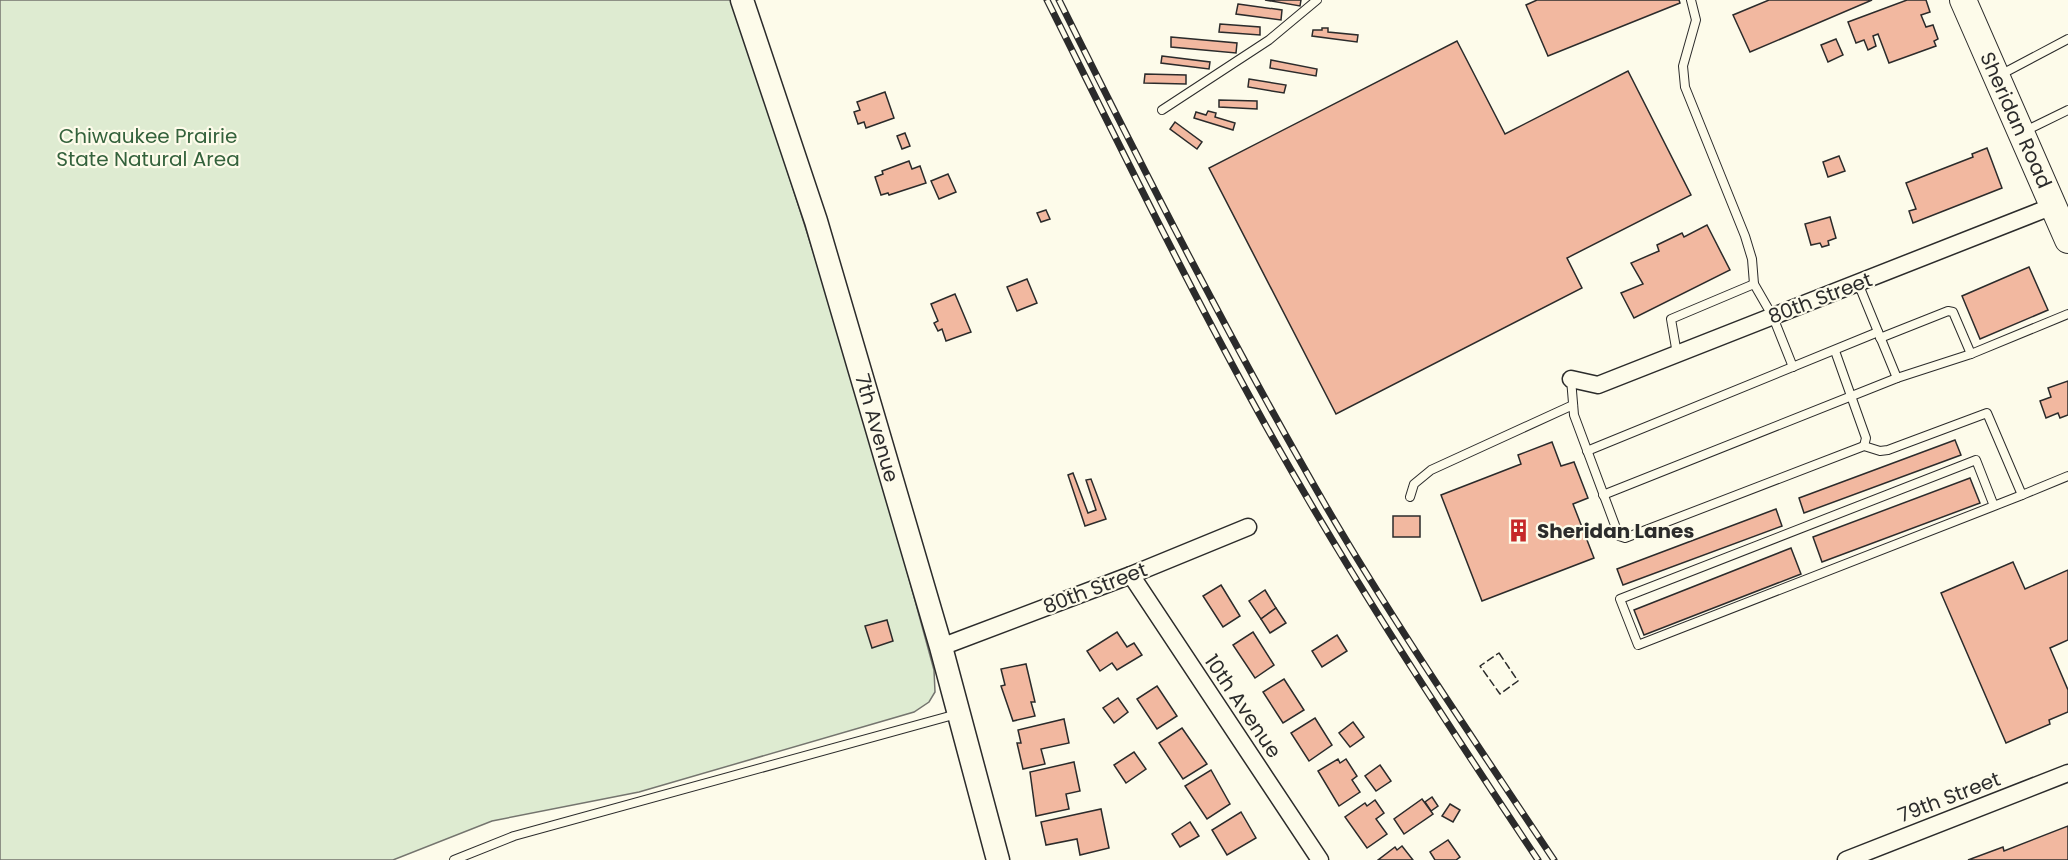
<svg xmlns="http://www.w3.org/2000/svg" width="2068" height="860" viewBox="0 0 2068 860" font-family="Poppins,sans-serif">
<rect width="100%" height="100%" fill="#fdfbea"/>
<path fill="#deebd1" stroke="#74746e" stroke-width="1.5" d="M0,0H733L860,399L934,670L935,692L929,702L914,712L639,792L492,821L393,860H0Z"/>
<g fill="#f2b8a0" stroke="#2b2b2b" stroke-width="1.5">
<path d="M1265,0H1301L1300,6Z"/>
<path d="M1537,0H1679L1680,3L1548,56L1526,5Z"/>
<path d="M1769,0H1872L1750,52L1733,15Z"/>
<path d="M1907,0H1926L1930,12L1921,15L1926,27L1933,25L1938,39L1934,41L1936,46L1889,63L1878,34L1873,36L1876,46L1868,50L1864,40L1856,43L1848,22Z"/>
<path d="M1238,4L1282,10L1281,20L1236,14Z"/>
<path d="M1220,24L1260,27V35L1219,32Z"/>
<path d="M1322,28H1328V32L1358,35L1357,42L1312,36L1313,30H1322Z"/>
<path d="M1171,37L1237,43L1236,53L1171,47Z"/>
<path d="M1836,39L1843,55L1828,62L1821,45Z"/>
<path d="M1457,41L1505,134L1628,71L1691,195L1567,258L1582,288L1336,414L1209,168Z"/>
<path d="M1162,56L1210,62L1209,69L1161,63Z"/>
<path d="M1271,60L1317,69L1316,76L1270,68Z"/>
<path d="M1145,74L1186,75V84L1144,83Z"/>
<path d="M1249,79L1286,85L1284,93L1248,87Z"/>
<path d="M885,92L894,118L866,128L864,122L858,124L854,112L860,110L857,102Z"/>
<path d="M1219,100L1257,101V109L1219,107Z"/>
<path d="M1208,111L1216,113L1215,117L1235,123L1233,130L1194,118L1196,112L1206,115Z"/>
<path d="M1175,122L1202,142L1197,149L1170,129Z"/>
<path d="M905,133L910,146L902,149L897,136Z"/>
<path d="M1987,148L2002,188L1913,223L1909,211L1916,209L1906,183L1973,157L1972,154Z"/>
<path d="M1839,156L1845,171L1828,177L1823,162Z"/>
<path d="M909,161L912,169L920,166L926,183L889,195L888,193L881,195L875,177L883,174L882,171Z"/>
<path d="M948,174L956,192L939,199L931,181Z"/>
<path d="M1046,210L1050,219L1041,222L1037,213Z"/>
<path d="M1830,217L1836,238L1828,241L1829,245L1822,247L1820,243L1811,245L1805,224Z"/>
<path d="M1707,225L1730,270L1634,318L1621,293L1643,284L1631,263L1659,251L1657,245L1682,233L1684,237Z"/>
<path d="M2029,267L2048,310L1980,339L1962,296Z"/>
<path d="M1027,279L1037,303L1017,311L1007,287Z"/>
<path d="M955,294L971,332L946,341L942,329L938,331L934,323L938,321L931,304Z"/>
<path d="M2068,381V415L2060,418L2058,413L2046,418L2040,401L2051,397L2048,388Z"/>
<path d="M1955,440L1961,455L1804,513L1799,498Z"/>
<path d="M1552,442L1561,466L1574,462L1588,498L1573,504L1594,558L1482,601L1441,495L1521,464L1518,455Z"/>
<path d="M1073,473L1088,513L1096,510L1086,480L1091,479L1106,519L1085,526L1068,475Z"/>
<path d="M1970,478L1980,503L1822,562L1813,537Z"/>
<path d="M1776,509L1782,526L1623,585L1617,569Z"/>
<rect x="1393" y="516" width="27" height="21"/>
<path d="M1791,548L1801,574L1644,635L1634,610Z"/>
<path d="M2013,562L2025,589L2068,570V640L2050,648L2068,690V712L2049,720L2050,724L2006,743L1941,593Z"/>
<path d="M1221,585L1240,616L1223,627L1203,596Z"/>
<path d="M1265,590L1276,608L1261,619L1249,601Z"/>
<path d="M1276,608L1286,623L1270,633L1261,619Z"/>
<path d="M887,620L893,641L872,648L865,626Z"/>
<path d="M1117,632L1127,647L1134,643L1142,655L1117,670L1112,663L1100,671L1087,651Z"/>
<path d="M1253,632L1274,665L1255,678L1233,645Z"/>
<path d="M1337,635L1347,651L1322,667L1312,651Z"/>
<path d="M1026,664L1035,702H1031L1035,716L1013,721L1001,686L1005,685L1001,669Z"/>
<path d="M1284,679L1304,710L1283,723L1263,692Z"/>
<path d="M1157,686L1177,716L1157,729L1137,699Z"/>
<path d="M1118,698L1128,712L1114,723L1103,708Z"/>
<path d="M1315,718L1332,745L1309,761L1291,733Z"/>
<path d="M1064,719L1069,743L1041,749L1045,764L1023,769L1017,743H1021L1018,730Z"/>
<path d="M1353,722L1364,737L1350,747L1339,733Z"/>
<path d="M1182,728L1207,764L1183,779L1159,743Z"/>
<path d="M1134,752L1146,769L1126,783L1114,765Z"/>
<path d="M1338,759L1340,763L1346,759L1357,776L1352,780L1360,792L1339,806L1318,771Z"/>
<path d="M1074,762L1080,791L1066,794L1069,809L1036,816L1030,772Z"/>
<path d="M1380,765L1391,781L1376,791L1365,776Z"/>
<path d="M1211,770L1230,804L1207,819L1185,786Z"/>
<path d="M1432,797L1438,806L1431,811L1425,802Z"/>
<path d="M1422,799L1433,814L1404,834L1394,819Z"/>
<path d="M1375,800L1384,813L1376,819L1387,834L1367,848L1345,817L1365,803L1367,806Z"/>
<path d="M1450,804L1460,810L1453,822L1442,816Z"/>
<path d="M1101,809L1109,848L1080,855L1077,839L1046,845L1041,822Z"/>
<path d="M1241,812L1256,838L1227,855L1212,830Z"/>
<path d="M1190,822L1199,836L1180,847L1172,834Z"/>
<path d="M2068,826V860H1968L2003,847L2004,851Z"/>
<path d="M1448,840L1460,857L1456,860H1435L1430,852Z"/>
<path d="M1402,846L1413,860H1378L1395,847L1397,850Z"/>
</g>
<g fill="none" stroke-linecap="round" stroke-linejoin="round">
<defs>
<g id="lane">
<path d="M1691,0L1696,20L1683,66L1685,87L1745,236L1752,259L1754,284"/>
<path d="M2000,75L2068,39"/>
<path d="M1162,110L1269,40L1317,0"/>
<path d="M2023,132L2068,110"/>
<path d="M1858,283L1897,378"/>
<path d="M1880,338L1948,311L1953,312L1971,354"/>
<path d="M1835,351L1866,438L1864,446"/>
<path d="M1677,354L1671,319L1754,284L1773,317L1793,367"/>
<path d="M1571,379L1574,415L1619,536L1625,538L1864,446L1880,451L1888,450L1987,413L2022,495L2068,476"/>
<path d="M1587,451L1878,332"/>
<path d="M1603,495L1897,378L1971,354L2068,314"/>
<path d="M1410,497L1414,484L1431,470L1573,405"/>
<path d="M1994,506L1976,460L1620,599L1638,645L1994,506L2022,495"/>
<path d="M454,860L514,836L957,714"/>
</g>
<g id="street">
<path d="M1571,379L1598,385L2053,206"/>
<path d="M1131,575L1320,860"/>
<path d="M941,647L1131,575L1248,527"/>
<path d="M1846,860L2068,773"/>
</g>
<path id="secondary" d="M742,0L816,221L941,647L998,860"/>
<path id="primary" d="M1963,0L2068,240"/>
</defs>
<use href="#lane" stroke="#2b2b2b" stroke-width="10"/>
<use href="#street" stroke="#2b2b2b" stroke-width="19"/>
<use href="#secondary" stroke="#2b2b2b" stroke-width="25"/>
<use href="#primary" stroke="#2b2b2b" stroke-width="28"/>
<use href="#lane" stroke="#fdfbea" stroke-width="8"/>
<use href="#street" stroke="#fdfbea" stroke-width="16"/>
<use href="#secondary" stroke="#fdfbea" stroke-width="22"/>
<use href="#primary" stroke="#fdfbea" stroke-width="26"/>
<defs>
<g id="rail">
<path d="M1047,0C1114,134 1179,268 1251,399C1338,558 1438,710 1538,860"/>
<path d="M1059,0C1144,171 1231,342 1327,508C1397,628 1477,744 1554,860"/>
</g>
</defs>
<use href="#rail" stroke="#2b2b2b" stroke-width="7"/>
<use href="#rail" stroke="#fdfbea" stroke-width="4.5" stroke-dasharray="14" stroke-linecap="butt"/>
<path stroke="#2b2b2b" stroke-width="1.5" stroke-dasharray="8 3" stroke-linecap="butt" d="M1499,653L1518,681L1500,694L1480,666Z"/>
</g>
<defs>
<symbol id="building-bare" viewBox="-9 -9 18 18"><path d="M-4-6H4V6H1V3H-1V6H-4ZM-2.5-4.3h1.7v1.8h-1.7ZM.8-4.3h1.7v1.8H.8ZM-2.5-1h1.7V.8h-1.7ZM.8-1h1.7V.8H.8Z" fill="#c62828" stroke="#fdfbea" stroke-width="2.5" paint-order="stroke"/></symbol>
</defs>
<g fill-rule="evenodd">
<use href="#building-bare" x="1502" y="514" width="33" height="33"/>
</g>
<g text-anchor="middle" stroke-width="4.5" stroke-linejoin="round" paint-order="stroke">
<g font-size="20" fill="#2b2b2b" stroke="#fdfbea">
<text transform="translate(2016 120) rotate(66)" y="7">Sheridan Road</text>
<text transform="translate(1820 298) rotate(-21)" y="7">80th Street</text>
<text transform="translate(877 428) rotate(74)" y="7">7th Avenue</text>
<text transform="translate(1095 588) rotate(-21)" y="7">80th Street</text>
<text transform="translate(1243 706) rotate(56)" y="7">10th Avenue</text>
<text transform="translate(1949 797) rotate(-21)" y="7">79th Street</text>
</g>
<g font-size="20" fill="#34623c" stroke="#fdfbea">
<text x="148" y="143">Chiwaukee Prairie<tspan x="148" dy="23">State Natural Area</tspan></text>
</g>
<g font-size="20" font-weight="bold" fill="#2b2b2b" stroke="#fdfbea" text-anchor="start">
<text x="1537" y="538">Sheridan Lanes</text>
</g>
</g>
</svg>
